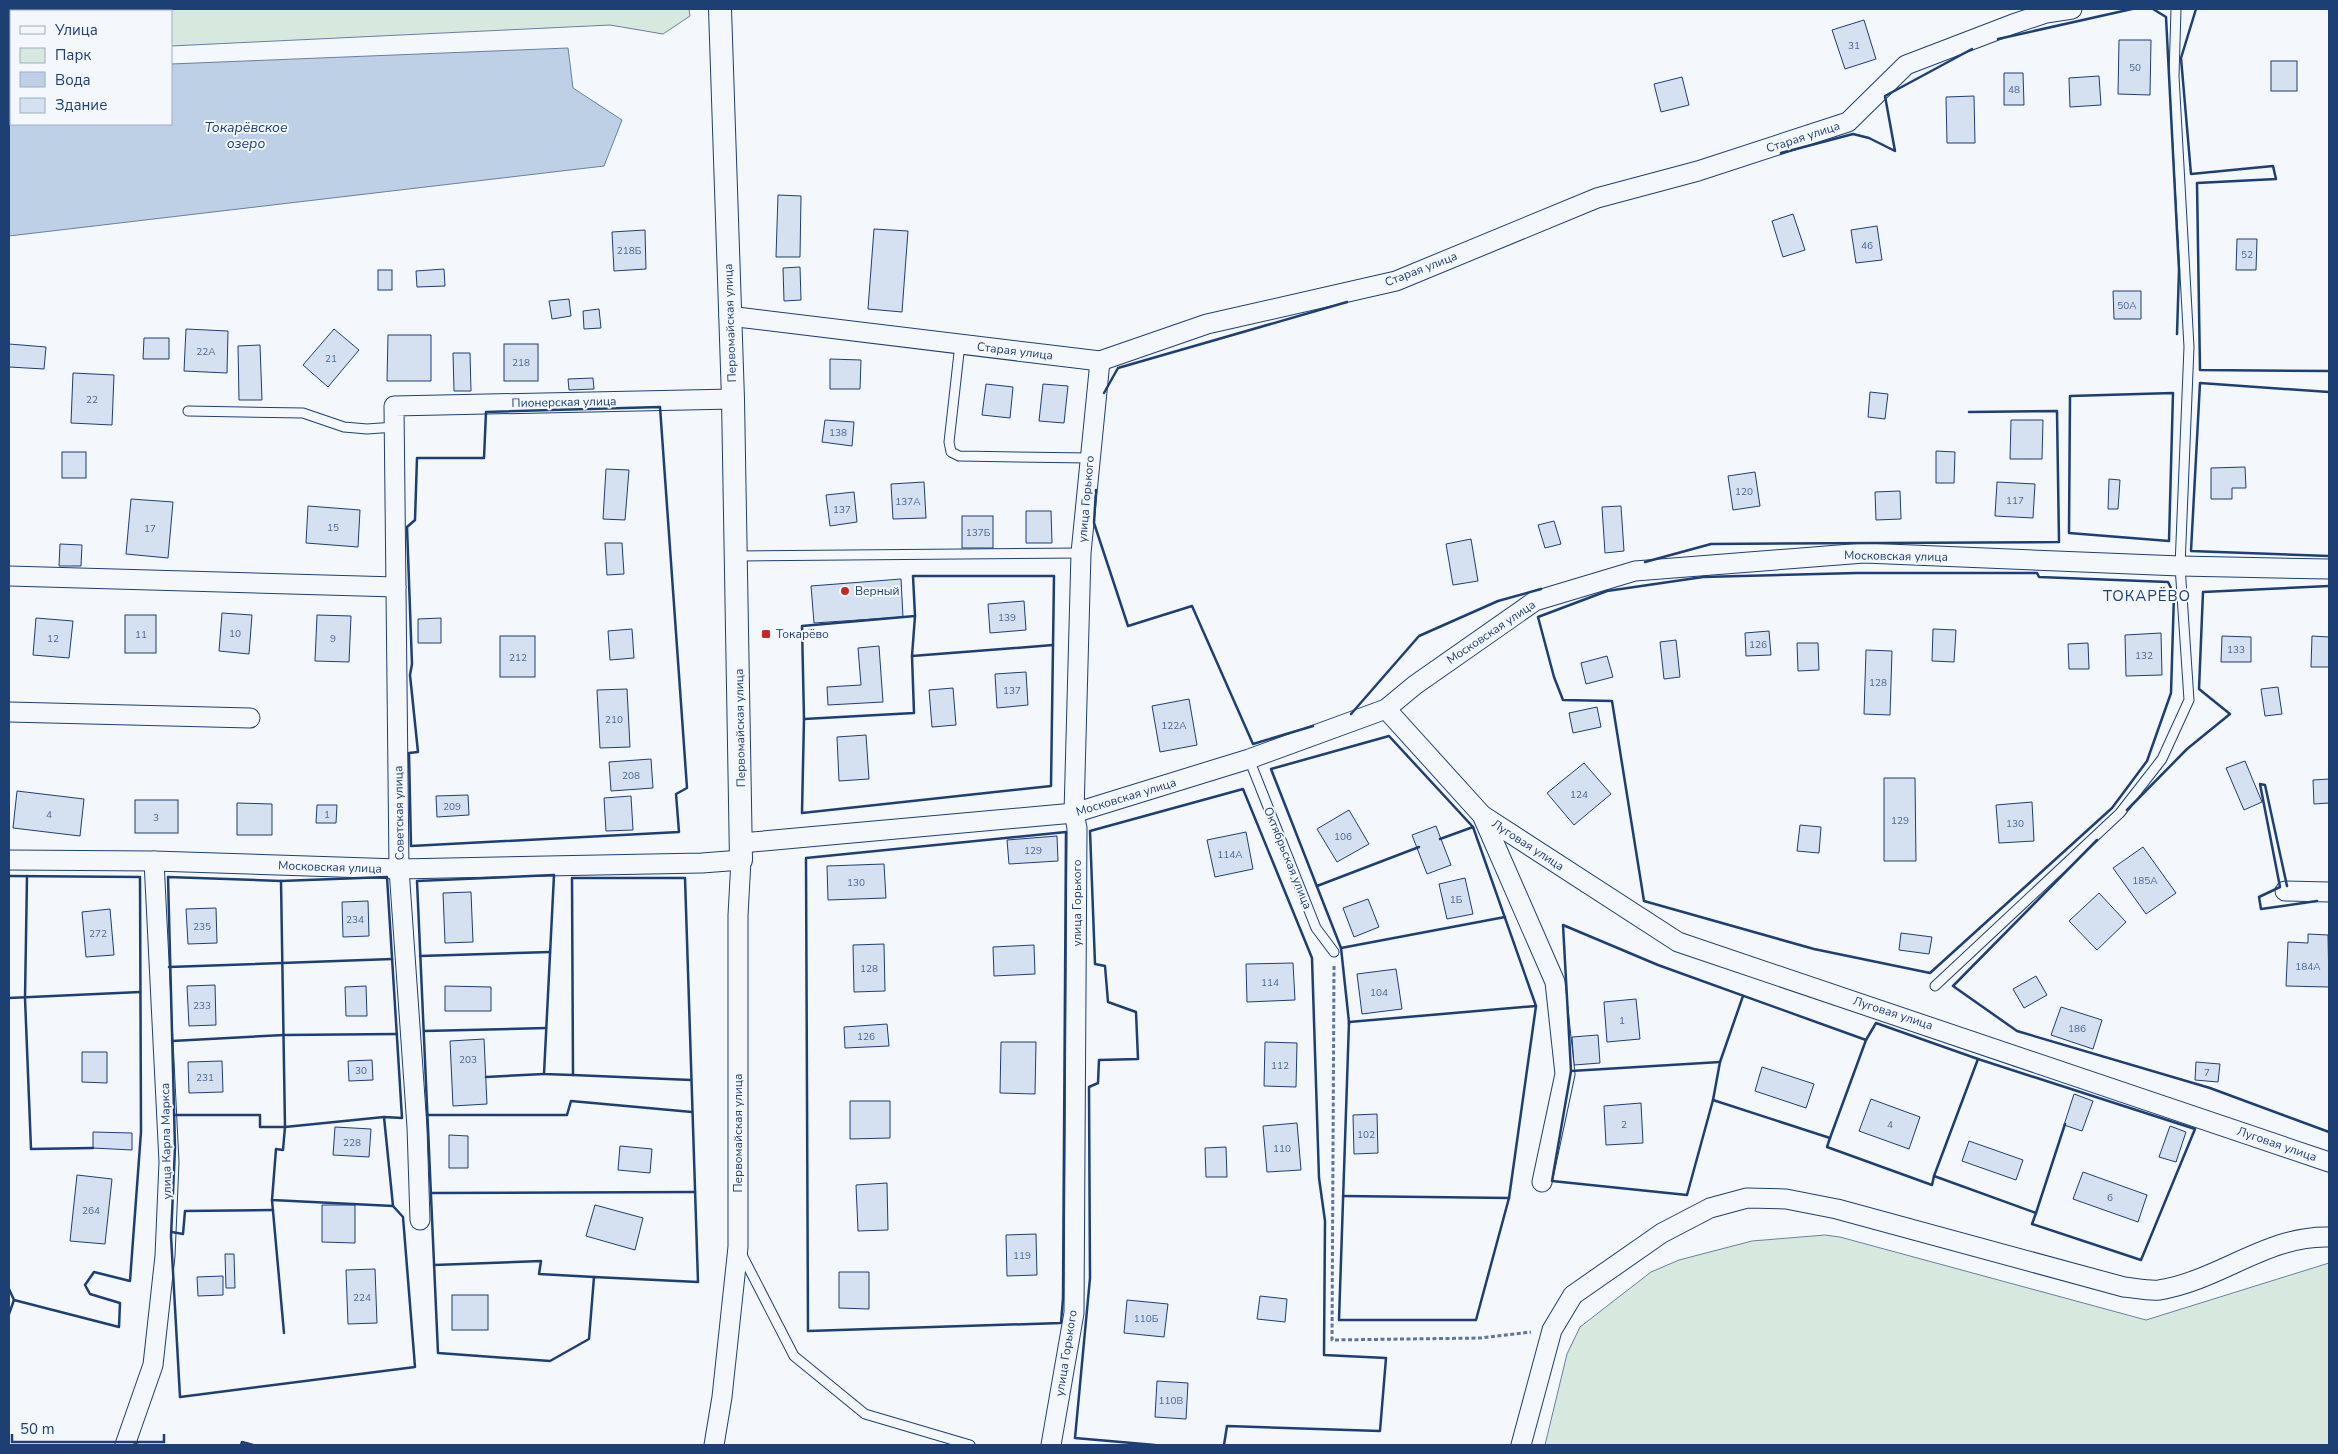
<svg xmlns="http://www.w3.org/2000/svg" width="2338" height="1454" viewBox="0 0 2338 1454" font-family="'Nunito Sans',sans-serif">
<rect width="100%" height="100%" fill="#f4f7fb"/>
<g fill="#d7e8df" stroke="#687fa3">
<path d="M9,9H689L690,16L663,34L610,25L171,46V11H11V18L9,17Z"/>
<path d="M1825,1235L1840,1237L2146,1320L2329,1263V1445H1545L1567,1354L1580,1327L1651,1272L1679,1260L1752,1241Z"/>
</g>
<path fill="#bed0e5" stroke="#687fa3" d="M568,48L573,88L622,120L604,166L9,236V54H11V124H171V64Z"/>
<g fill="#d5e0f0" stroke="#1d3f73">
<path d="M1864,20L1876,59L1845,69L1832,30Z"/>
<path d="M2119,40H2151L2150,95L2118,94Z"/>
<rect x="2271" y="61" width="26" height="30"/>
<path d="M2004,73H2023L2024,105H2004Z"/>
<path d="M2099,76L2101,105L2070,107L2069,78Z"/>
<path d="M1682,77L1689,105L1661,112L1654,84Z"/>
<path d="M1974,96L1975,143H1947L1946,97Z"/>
<path d="M778,195L801,196L800,257H776Z"/>
<path d="M1793,214L1805,250L1783,257L1772,221Z"/>
<path d="M1877,226L1882,260L1856,263L1851,230Z"/>
<path d="M874,229L908,231L902,312L868,309Z"/>
<path d="M645,230L646,269L614,271L612,232Z"/>
<path d="M2237,239H2257L2256,270H2236Z"/>
<path d="M800,267L801,300L784,301L783,268Z"/>
<path d="M444,269L445,286L417,287L416,271Z"/>
<rect x="378" y="270" width="14" height="20"/>
<path d="M2113,291H2141V319H2114Z"/>
<path d="M569,299L571,316L552,319L549,301Z"/>
<path d="M599,309L601,328L584,329L583,311Z"/>
<path d="M186,329L228,331L227,373L184,371Z"/>
<path d="M334,329L359,350L328,387L303,365Z"/>
<path d="M388,335H431V381H387Z"/>
<path d="M144,338H169V359H143Z"/>
<path d="M9,344L46,347L44,369L9,367Z"/>
<rect x="504" y="344" width="34" height="37"/>
<path d="M260,345L262,400H239L238,346Z"/>
<path d="M453,353H470L471,391H454Z"/>
<path d="M830,359L861,360L860,389H830Z"/>
<path d="M73,373L114,375L112,425L71,423Z"/>
<path d="M593,378L594,389L569,390L568,379Z"/>
<path d="M986,384L1013,387L1010,418L982,415Z"/>
<path d="M1043,384L1068,386L1064,423L1039,421Z"/>
<path d="M1870,392L1888,394L1885,419L1868,417Z"/>
<path d="M825,420L854,422L852,446L822,442Z"/>
<path d="M2011,420H2043L2042,459H2010Z"/>
<path d="M1936,451L1955,452L1954,483H1936Z"/>
<rect x="62" y="452" width="24" height="26"/>
<path d="M2245,467L2246,488H2232V499H2211V468Z"/>
<path d="M606,469L629,470L625,520L603,519Z"/>
<path d="M1755,472L1760,506L1733,510L1728,476Z"/>
<path d="M2109,479L2120,480L2118,509H2108Z"/>
<path d="M924,482L926,518L893,519L891,484Z"/>
<path d="M1997,482L2035,484L2033,518L1995,516Z"/>
<path d="M1900,491L1901,519L1876,520L1875,492Z"/>
<path d="M854,492L857,522L830,526L826,495Z"/>
<path d="M131,499L173,502L168,558L126,554Z"/>
<path d="M308,506L360,510L358,547L306,543Z"/>
<path d="M1621,506L1624,551L1605,553L1602,507Z"/>
<path d="M1026,511H1051L1052,543H1026Z"/>
<rect x="962" y="516" width="31" height="32"/>
<path d="M1554,521L1561,544L1545,548L1538,525Z"/>
<path d="M1471,539L1478,581L1453,585L1446,544Z"/>
<path d="M605,543H622L624,574L607,575Z"/>
<path d="M60,544L82,545L81,566H59Z"/>
<path d="M901,579L903,617L814,623L811,586Z"/>
<path d="M1024,601L1026,630L990,633L988,604Z"/>
<path d="M222,613L252,615L249,654L219,651Z"/>
<rect x="125" y="615" width="31" height="38"/>
<path d="M317,615L351,616L349,662L315,661Z"/>
<path d="M36,618L73,621L69,658L33,655Z"/>
<path d="M441,618V643H418V619Z"/>
<path d="M632,629L634,658L610,660L608,631Z"/>
<path d="M1933,629L1956,630L1954,662L1932,661Z"/>
<path d="M1769,631L1771,655L1746,656L1745,633Z"/>
<path d="M2161,633L2162,675L2126,676L2125,635Z"/>
<rect x="500" y="636" width="35" height="41"/>
<path d="M2222,636L2251,637V662H2221Z"/>
<path d="M2312,636L2329,637V667H2311Z"/>
<path d="M1676,640L1680,677L1664,679L1660,642Z"/>
<path d="M1797,643H1818L1819,670L1798,671Z"/>
<path d="M2088,643L2089,669H2069L2068,644Z"/>
<path d="M879,646L883,702L828,705L827,687L861,685L858,648Z"/>
<path d="M1866,650L1892,651L1890,715L1864,714Z"/>
<path d="M1607,656L1613,677L1586,684L1581,663Z"/>
<path d="M1026,672L1028,705L997,708L995,674Z"/>
<path d="M2278,687L2282,714L2265,716L2261,689Z"/>
<path d="M953,688L956,725L932,727L929,690Z"/>
<path d="M627,689L630,747L600,748L597,690Z"/>
<path d="M1189,699L1197,745L1160,752L1152,706Z"/>
<path d="M1597,707L1601,727L1573,733L1569,713Z"/>
<path d="M866,735L869,779L839,781L837,737Z"/>
<path d="M651,759L653,788L611,791L609,762Z"/>
<path d="M2245,761L2262,802L2244,810L2226,768Z"/>
<path d="M1584,763L1611,794L1574,825L1547,793Z"/>
<path d="M1884,778H1915L1916,861H1884Z"/>
<path d="M2329,779V803L2314,804L2313,780Z"/>
<path d="M17,791L84,799L80,836L13,828Z"/>
<path d="M468,795L469,815L437,817L436,796Z"/>
<path d="M631,796L633,830L606,831L604,798Z"/>
<rect x="135" y="800" width="43" height="33"/>
<path d="M2032,802L2034,841L1999,843L1996,805Z"/>
<path d="M237,803L272,804V835H237Z"/>
<path d="M317,805H337L336,823H316Z"/>
<path d="M1349,810L1369,844L1337,862L1317,829Z"/>
<path d="M1800,825L1821,827L1819,853L1797,851Z"/>
<path d="M1436,826L1451,865L1427,874L1412,835Z"/>
<path d="M1246,832L1253,869L1215,877L1207,840Z"/>
<path d="M1057,836L1058,861L1009,864L1007,840Z"/>
<path d="M2143,847L2176,893L2146,914L2113,868Z"/>
<path d="M884,864L886,898L828,900L827,866Z"/>
<path d="M1465,878L1473,914L1447,919L1439,884Z"/>
<path d="M471,892L473,942L445,943L443,893Z"/>
<path d="M2099,893L2126,922L2097,950L2069,921Z"/>
<path d="M1368,899L1379,927L1354,937L1343,908Z"/>
<path d="M368,901L369,936L343,937L342,902Z"/>
<path d="M216,908L217,943L188,944L186,909Z"/>
<path d="M110,909L114,955L86,957L82,912Z"/>
<path d="M1901,933L1932,937L1929,954L1899,950Z"/>
<path d="M2308,934L2328,935L2329,987L2286,986L2288,942L2308,943Z"/>
<path d="M884,944L885,991L854,992L853,945Z"/>
<path d="M1034,945L1035,974L994,976L993,947Z"/>
<path d="M1293,963L1295,1000L1247,1002L1246,964Z"/>
<path d="M1396,969L1402,1009L1362,1014L1357,974Z"/>
<path d="M2036,976L2047,995L2024,1008L2013,989Z"/>
<path d="M215,985L216,1025L189,1026L187,986Z"/>
<path d="M366,986L367,1016H346L345,987Z"/>
<path d="M445,986L491,987V1011H445Z"/>
<path d="M1636,999L1640,1039L1607,1042L1604,1002Z"/>
<path d="M2061,1007L2102,1020L2093,1049L2051,1035Z"/>
<path d="M887,1024L889,1046L845,1048L844,1027Z"/>
<path d="M1598,1035L1600,1063L1574,1065L1572,1037Z"/>
<path d="M484,1039L487,1104L453,1106L450,1041Z"/>
<path d="M1001,1042H1036L1035,1094L1000,1093Z"/>
<path d="M1265,1042L1297,1043L1296,1087L1264,1086Z"/>
<path d="M82,1052H107V1083L82,1082Z"/>
<path d="M372,1060L373,1080L349,1081L348,1061Z"/>
<path d="M222,1061L223,1092L189,1093L188,1062Z"/>
<path d="M2196,1062L2220,1064L2218,1082L2195,1080Z"/>
<path d="M1762,1067L1814,1084L1806,1108L1755,1091Z"/>
<path d="M2074,1094L2093,1101L2082,1131L2064,1125Z"/>
<path d="M1871,1099L1920,1117L1909,1149L1859,1131Z"/>
<path d="M850,1101H890V1138L850,1139Z"/>
<path d="M1641,1103L1643,1143L1606,1145L1604,1106Z"/>
<path d="M1377,1114L1378,1153L1354,1154L1353,1115Z"/>
<path d="M1297,1123L1301,1170L1267,1172L1263,1126Z"/>
<path d="M2170,1126L2186,1132L2176,1162L2159,1157Z"/>
<path d="M335,1127L371,1129L369,1157L333,1155Z"/>
<path d="M93,1132L132,1133V1150L93,1148Z"/>
<path d="M449,1135L468,1136V1168H449Z"/>
<path d="M1969,1141L2023,1160L2016,1180L1962,1161Z"/>
<path d="M620,1146L652,1149L650,1173L618,1170Z"/>
<path d="M1226,1147L1227,1177H1206L1205,1148Z"/>
<path d="M2083,1172L2147,1195L2138,1222L2073,1199Z"/>
<path d="M77,1175L112,1179L105,1244L70,1241Z"/>
<path d="M887,1183L888,1230L858,1231L856,1185Z"/>
<path d="M322,1205H355V1243L322,1242Z"/>
<path d="M595,1205L643,1218L635,1250L586,1236Z"/>
<path d="M1036,1234L1037,1275L1007,1276L1006,1235Z"/>
<path d="M225,1254H234L235,1288H226Z"/>
<path d="M375,1269L377,1323L348,1324L346,1270Z"/>
<path d="M839,1272H869V1309L839,1308Z"/>
<path d="M223,1276V1295L198,1296L197,1277Z"/>
<rect x="452" y="1295" width="36" height="35"/>
<path d="M1260,1296L1287,1299L1285,1322L1257,1319Z"/>
<path d="M1127,1300L1168,1304L1164,1337L1124,1333Z"/>
<path d="M1157,1381L1188,1383L1186,1419L1155,1417Z"/>
</g>
<g fill="none" stroke-linecap="round" stroke-linejoin="round">
<defs>
<g id="service">
<path d="M960,344L949,442L951,452L959,456L1089,458"/>
<path d="M188,411L303,413L344,427L367,429L395,427"/>
<path d="M737,556L1081,553"/>
<path d="M1249,759L1316,928L1334,952"/>
<path d="M1935,986L2120,813L2162,759L2189,700L2180,566L2189,347L2174,76L2176,9"/>
<path d="M741,1253L794,1356L865,1414L970,1445"/>
</g>
<g id="minor">
<path d="M729,316L1100,361L1207,324L1396,281L1597,198L1698,171L1848,122L1906,65L2013,24L2046,13L2072,9"/>
<path d="M9,576L396,587"/>
<path d="M1386,709L1482,815L1555,982L1565,1074L1542,1182"/>
<path d="M9,712L250,718"/>
<path d="M1482,815L1678,942L2329,1162"/>
<path d="M741,843L1074,813L1249,759L1386,709L1415,685L1535,601L1635,571L1864,553L2180,566L2329,569"/>
<path d="M9,860L154,861L399,869L702,863L741,860L738,915V1247L722,1397L714,1445"/>
<path d="M2285,891L2329,892"/>
<path d="M420,1220L417,1127L399,869L394,406L733,399"/>
<path d="M125,1445L153,1365L165,1256L169,1162L154,861"/>
<path d="M1051,1445L1074,1313L1077,828L1074,813L1081,553L1100,361"/>
<path d="M1521,1445L1552,1330L1573,1295L1662,1233L1710,1208L1747,1198L1786,1199L1837,1209L2124,1287C2135,1288 2148,1291 2159,1290C2218,1281 2268,1235 2329,1237"/>
</g>
<path id="tertiary" d="M720,9L733,399L741,860"/>
</defs>
<use href="#service" stroke="#1d3f73" stroke-width="11"/>
<use href="#minor" stroke="#1d3f73" stroke-width="21"/>
<use href="#tertiary" stroke="#1d3f73" stroke-width="24"/>
<path stroke="#5e769c" stroke-width="3" stroke-dasharray="4 2.5" stroke-linecap="butt" d="M1334,966L1332,1340L1481,1338L1531,1332"/>
<use href="#service" stroke="#f4f7fb" stroke-width="9"/>
<use href="#minor" stroke="#f4f7fb" stroke-width="19"/>
<use href="#tertiary" stroke="#f4f7fb" stroke-width="22"/>
<path stroke="#1d3f73" stroke-width="1" stroke-dasharray="6 2.5" stroke-linecap="butt" d="M133,1443L143,1445"/>
<g stroke="#1d3f73" stroke-width="2.5">
<path d="M2153,9L2166,17L2179,270L2177,334"/>
<path d="M2196,9L2181,58L2191,174L2273,166L2276,179L2197,183L2200,370L2329,371"/>
<path d="M1998,39L2132,9"/>
<path d="M1781,153L1853,134L1869,138L1895,151L1885,96L1972,49"/>
<path d="M2329,392L2200,383L2191,551L2329,556"/>
<path d="M1104,393L1118,368L1347,302"/>
<path d="M2173,393L2169,541L2069,533L2070,396Z"/>
<path d="M660,407L687,788L676,794L679,832L411,846L409,753L418,752L410,675L412,664L407,527L415,520L417,458H484L486,412Z"/>
<path d="M1096,490L1094,523L1128,626L1192,606L1253,744L1313,726"/>
<path d="M1645,562L1711,544L2059,542L2057,411L1969,412"/>
<path d="M1857,573H2037L2039,577L2168,582L2174,594L2171,693L2147,761L2112,808L1930,973L1814,949L1644,901L1612,701L1563,700L1554,677L1538,617L1607,591L1703,577Z"/>
<path d="M913,576H1054L1051,786L802,813L804,719L802,626L915,616Z"/>
<path d="M915,616L912,656L1053,645"/>
<path d="M1351,714L1419,636L1498,601L1541,589"/>
<path d="M804,719L914,713L912,656"/>
<path d="M1389,736L1473,827L1536,1006L1509,1198L1476,1320H1339L1349,1022L1341,948L1271,769Z"/>
<path d="M2127,810L2187,749L2230,714L2199,689L2203,592L2329,586"/>
<path d="M1066,832L1063,1298L1061,1323L808,1331L806,858Z"/>
<path d="M1440,839L1473,827"/>
<path d="M2097,840L1953,986L2017,1031L2210,1088L2329,1132"/>
<path d="M554,875L544,1074L573,1075L572,878H685L698,1282L594,1277L589,1339L550,1361L438,1353L417,881Z"/>
<path d="M9,876L140,877L141,1132L130,1281L94,1272L85,1285L90,1294L120,1303L119,1327L14,1300L9,1314"/>
<path d="M27,876L25,998L31,1149L93,1148"/>
<path d="M168,877L281,881L387,877L402,1118L384,1117L393,1206L403,1217L415,1367L180,1397L171,1236L175,1148Z"/>
<path d="M1317,886L1419,847"/>
<path d="M2287,886L2265,785L2260,784L2280,887L2259,897L2261,909L2317,901"/>
<path d="M1563,925L1658,965L1866,1040L1876,1023L1978,1059L2195,1129L2141,1260L2032,1224L2036,1213L1934,1176L1932,1185L1827,1147L1830,1138L1713,1100L1687,1195L1552,1181L1571,1071Z"/>
<path d="M1341,948L1505,917"/>
<path d="M420,956L550,952"/>
<path d="M169,967L392,959"/>
<path d="M9,998L140,992"/>
<path d="M1349,1024V1022L1536,1006"/>
<path d="M424,1031L546,1028"/>
<path d="M172,1041L284,1035L397,1034"/>
<path d="M1571,1071L1720,1062"/>
<path d="M573,1075L691,1080"/>
<path d="M486,1077L544,1074"/>
<path d="M1713,1100L1720,1062L1743,996"/>
<path d="M174,1115H260V1127H285L281,881"/>
<path d="M427,1115H567L571,1101L692,1112"/>
<path d="M384,1117L285,1127L283,1150L276,1149L272,1200L393,1206"/>
<path d="M1830,1138L1866,1040"/>
<path d="M1934,1176L1978,1059"/>
<path d="M431,1193L695,1192"/>
<path d="M1343,1196L1509,1198"/>
<path d="M272,1200L284,1333"/>
<path d="M2036,1213L2065,1124"/>
<path d="M172,1232L183,1234L185,1211L273,1210"/>
<path d="M434,1265L541,1261L539,1274L594,1277"/>
<path d="M9,1289L14,1300"/>
<path d="M241,1445L242,1442L253,1445"/>
<path d="M1155,1445L1075,1438L1090,1278L1089,1087L1098,1083L1099,1060L1138,1059L1136,1012L1108,1002L1105,966L1095,964L1090,831L1243,789L1312,958L1319,1178L1325,1221L1324,1355L1386,1358L1380,1431L1227,1426L1224,1445"/>
</g>
</g>
<g fill="#c62828" stroke="#f4f7fb" stroke-width="2">
<circle cx="845" cy="591" r="5"/>
<rect x="761" y="629" width="10" height="10" rx="2.5"/>
</g>
<g text-anchor="middle" stroke-width="4" stroke-linejoin="round" paint-order="stroke">
<g font-size="10" fill="#4b6792">
<text x="1854" y="49">31</text>
<text x="2135" y="71">50</text>
<text x="2014" y="93">48</text>
<text x="1867" y="249">46</text>
<text x="629" y="254">218Б</text>
<text x="2247" y="258">52</text>
<text x="2127" y="309">50А</text>
<text x="206" y="355">22А</text>
<text x="331" y="362">21</text>
<text x="521" y="366">218</text>
<text x="92" y="403">22</text>
<text x="838" y="436">138</text>
<text x="1744" y="495">120</text>
<text x="2015" y="504">117</text>
<text x="908" y="505">137А</text>
<text x="842" y="513">137</text>
<text x="333" y="531">15</text>
<text x="150" y="532">17</text>
<text x="978" y="536">137Б</text>
<text x="1007" y="621">139</text>
<text x="235" y="637">10</text>
<text x="141" y="638">11</text>
<text x="53" y="642">12</text>
<text x="333" y="642">9</text>
<text x="1758" y="648">126</text>
<text x="2236" y="653">133</text>
<text x="2144" y="659">132</text>
<text x="518" y="661">212</text>
<text x="1878" y="686">128</text>
<text x="1012" y="694">137</text>
<text x="614" y="723">210</text>
<text x="1174" y="729">122А</text>
<text x="631" y="779">208</text>
<text x="1579" y="798">124</text>
<text x="452" y="810">209</text>
<text x="49" y="818">4</text>
<text x="327" y="818">1</text>
<text x="156" y="821">3</text>
<text x="1900" y="824">129</text>
<text x="2015" y="827">130</text>
<text x="1343" y="840">106</text>
<text x="1033" y="854">129</text>
<text x="1230" y="858">114А</text>
<text x="2145" y="884">185А</text>
<text x="856" y="886">130</text>
<text x="1456" y="903">1Б</text>
<text x="355" y="923">234</text>
<text x="202" y="930">235</text>
<text x="98" y="937">272</text>
<text x="2308" y="970">184А</text>
<text x="869" y="972">128</text>
<text x="1270" y="986">114</text>
<text x="1379" y="996">104</text>
<text x="202" y="1009">233</text>
<text x="1622" y="1024">1</text>
<text x="2077" y="1032">186</text>
<text x="866" y="1040">126</text>
<text x="468" y="1063">203</text>
<text x="1280" y="1069">112</text>
<text x="361" y="1074">30</text>
<text x="2207" y="1076">7</text>
<text x="205" y="1081">231</text>
<text x="1624" y="1128">2</text>
<text x="1890" y="1128">4</text>
<text x="1366" y="1138">102</text>
<text x="352" y="1146">228</text>
<text x="1282" y="1152">110</text>
<text x="2110" y="1201">6</text>
<text x="91" y="1214">264</text>
<text x="1022" y="1259">119</text>
<text x="362" y="1301">224</text>
<text x="1146" y="1322">110Б</text>
<text x="1171" y="1404">110В</text>
</g>
<g font-size="12" fill="#1d3f73" stroke="#f4f7fb">
<text transform="translate(1803 137) rotate(-18)" y="4">Старая улица</text>
<text transform="translate(1421 269) rotate(-21)" y="4">Старая улица</text>
<text transform="translate(730 323) rotate(-92)" y="4">Первомайская улица</text>
<text transform="translate(1015 351) rotate(7)" y="4">Старая улица</text>
<text transform="translate(564 402) rotate(-1)" y="4">Пионерская улица</text>
<text transform="translate(1086 499) rotate(-85)" y="4">улица Горького</text>
<text transform="translate(1896 556) rotate(1)" y="4">Московская улица</text>
<text transform="translate(1491 632) rotate(-34)" y="4">Московская улица</text>
<text transform="translate(740 728) rotate(-91)" y="4">Первомайская улица</text>
<text transform="translate(1126 797) rotate(-17)" y="4">Московская улица</text>
<text transform="translate(399 813) rotate(-91)" y="4">Советская улица</text>
<text transform="translate(1528 845) rotate(33)" y="4">Луговая улица</text>
<text transform="translate(1288 858) rotate(68)" y="4">Октябрьская улица</text>
<text transform="translate(330 867) rotate(2)" y="4">Московская улица</text>
<text transform="translate(1077 903) rotate(-90)" y="4">улица Горького</text>
<text transform="translate(1893 1013) rotate(18)" y="4">Луговая улица</text>
<text transform="translate(738 1133) rotate(-90)" y="4">Первомайская улица</text>
<text transform="translate(166 1141) rotate(-91)" y="4">улица Карла Маркса</text>
<text transform="translate(2277 1144) rotate(19)" y="4">Луговая улица</text>
<text transform="translate(1066 1353) rotate(-81)" y="4">улица Горького</text>
</g>
<g font-size="12" fill="#1d3f73" stroke="#f4f7fb" text-anchor="start">
<text x="855" y="595">Верный</text>
<text x="776" y="638">Токарёво</text>
</g>
<g font-size="14" font-style="italic" fill="#1d3f73" stroke="#f4f7fb">
<text x="246" y="132">Токарёвское<tspan x="246" dy="16">озеро</tspan></text>
</g>
<g font-size="15" letter-spacing="1" fill="#1d3f73" stroke="#f4f7fb">
<text x="2147" y="601">ТОКАРЁВО</text>
</g>
</g>
<rect width="2338" height="1454" fill="none" stroke="#1d3f73" stroke-width="20"/>
<rect x="10" y="10" width="162" height="115" fill="#f4f7fb" stroke="#9eadc5"/>
<rect x="20" y="26" width="25" height="8" fill="#f4f7fb" stroke="#9eadc5"/>
<text x="55" y="35" font-size="15" fill="#1d3f73">Улица</text>
<rect x="20" y="48" width="25" height="15" fill="#d7e8df" stroke="#9eadc5"/>
<text x="55" y="60" font-size="15" fill="#1d3f73">Парк</text>
<rect x="20" y="72" width="25" height="15" fill="#bed0e5" stroke="#9eadc5"/>
<text x="55" y="85" font-size="15" fill="#1d3f73">Вода</text>
<rect x="20" y="98" width="25" height="15" fill="#d5e0f0" stroke="#9eadc5"/>
<text x="55" y="110" font-size="15" fill="#1d3f73">Здание</text>
<path d="M12 1434v8h152v-8" fill="none" stroke="#1d3f73" stroke-width="2.5"/>
<text x="20" y="1434" font-size="15" fill="#1d3f73" stroke="#f4f7fb" stroke-width="4" paint-order="stroke">50 m</text>
</svg>
